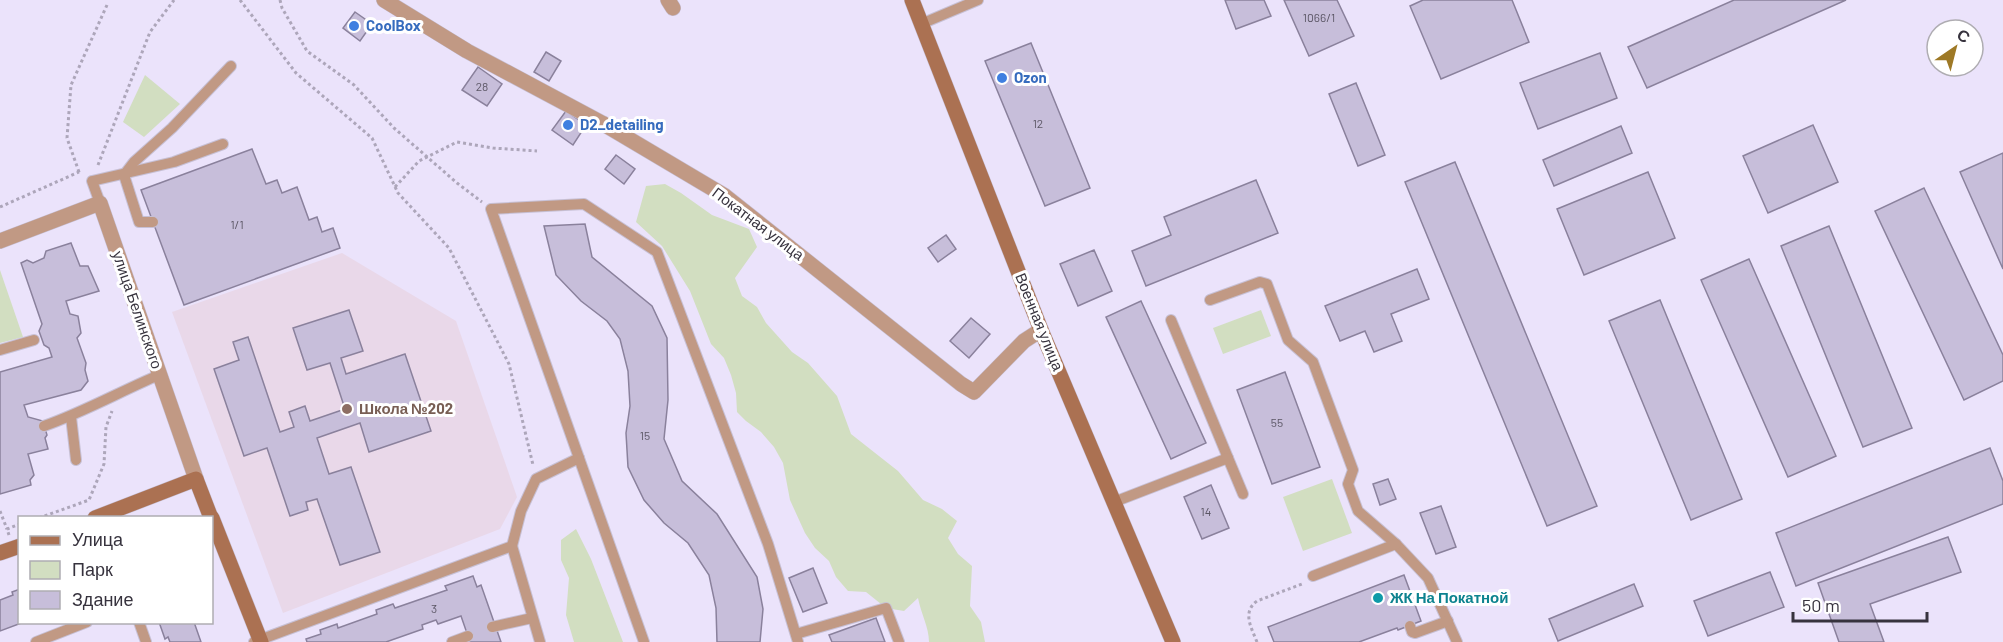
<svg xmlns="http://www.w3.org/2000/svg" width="2003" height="642" viewBox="0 0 2003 642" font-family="Barlow,sans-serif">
<rect width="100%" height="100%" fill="#ebe3fb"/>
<path fill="#e9d8e9" d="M342,253L456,321L517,497L500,529L283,613L172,312Z"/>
<g fill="#d2dec1">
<path d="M145,75L180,104L144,137L123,122Z"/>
<path d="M665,184L681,193L712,215L749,229L757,247L735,278L742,296L757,307L766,323L792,352L808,363L837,396L851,434L898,471L923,500L942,509L957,521L948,538L958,554L972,566L970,606L981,622L985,642H929C929,627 921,614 918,598L904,611L886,608L866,592L848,591L836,577L829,561L815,548L805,533L790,500L783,463L774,447L761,432L746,421L737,412L736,393L731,375L724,358L711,344L690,291L662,246L636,222L646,186Z"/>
<path d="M0,270L23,337L0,343Z"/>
<path d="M1261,310L1271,336L1223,354L1213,328Z"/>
<path d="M1332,479L1352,533L1303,551L1283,497Z"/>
<path d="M576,529L591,559L623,642H574L566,615L569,578L561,560V540Z"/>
</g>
<g fill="#c7beda" stroke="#8a819c" stroke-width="1.5">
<path d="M1225,0H1264L1271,16L1236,29Z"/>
<path d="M1284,0H1337L1354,36L1309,56Z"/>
<path d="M1423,0H1512L1529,42L1441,79L1410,6Z"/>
<path d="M1734,0H1846L1647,88L1628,47Z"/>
<path d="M355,12L372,24L360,41L343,28Z"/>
<path d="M1031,43L1090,188L1045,206L985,61Z"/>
<path d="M546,52L561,61L549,81L534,72Z"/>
<path d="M1600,53L1617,98L1538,129L1520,83Z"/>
<path d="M478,67L502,84L487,106L462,90Z"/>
<path d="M1356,83L1385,155L1358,166L1329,94Z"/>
<path d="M566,111L586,125L573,145L552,130Z"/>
<path d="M1813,125L1838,182L1768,213L1743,156Z"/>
<path d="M1621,126L1632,153L1554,186L1543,160Z"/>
<path d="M252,149L266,184L277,180L282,193L297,187L309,220L317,217L322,232L333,228L340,248L184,305L141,190Z"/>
<path d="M2003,153V269L1960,172Z"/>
<path d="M616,155L635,169L624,184L605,169Z"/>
<path d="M1455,162L1597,506L1547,526L1405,182Z"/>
<path d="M1648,172L1675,238L1584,275L1557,209Z"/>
<path d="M1256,180L1278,233L1146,286L1132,251L1171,235L1164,217Z"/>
<path d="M1924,188L2003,355V381L1964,400L1875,211Z"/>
<path d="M585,224L592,257L652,306L667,338L668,400L664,439L682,481L717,514L757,577L763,609L760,642H717L716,608L709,575L688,543L664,523L644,500L628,467L626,433L630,406L628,371L620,339L607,321L581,301L556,275L544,226Z"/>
<path d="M1829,226L1912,428L1863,447L1781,246Z"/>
<path d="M946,235L956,249L938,262L928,248Z"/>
<path d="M71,243L80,266H88L99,291L66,301L70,314L78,316L81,333L77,338L86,363L85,370L88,381L81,390L24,405L28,417L43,421L47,435L45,438L48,449L28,454L34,475L30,480L31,485L0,494V372L52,357L49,348L44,345L39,331L42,324L21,263L27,260L33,263L44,258L46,251Z"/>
<path d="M1094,250L1112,291L1078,306L1060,264Z"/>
<path d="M1749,259L1836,456L1788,477L1701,280Z"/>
<path d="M1417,269L1429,299L1391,314L1402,341L1374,352L1365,331L1340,341L1325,306Z"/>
<path d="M1660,300L1742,499L1691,520L1609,321Z"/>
<path d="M1141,301L1206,443L1171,459L1106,317Z"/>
<path d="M349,310L363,351L341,358L346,374L405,354L431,431L369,452L360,423L317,438L329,474L351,467L380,552L340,565L317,499L306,502L308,510L290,516L267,448L244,456L214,369L239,360L233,342L248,337L280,432L294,427L289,412L305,406L310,421L345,409L330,363L307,370L293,328Z"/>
<path d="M971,318L990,334L969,358L950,341Z"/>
<path d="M1285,372L1320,467L1272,484L1237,390Z"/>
<path d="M1990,448L2003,481V504L1796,586L1776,533Z"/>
<path d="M1388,479L1396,499L1380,505L1373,484Z"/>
<path d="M1211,485L1229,528L1202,539L1184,497Z"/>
<path d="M1441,506L1456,547L1436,554L1420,513Z"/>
<path d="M1948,537L1961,572L1870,604L1884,642H1839L1818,583Z"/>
<path d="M813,568L827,603L803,612L789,578Z"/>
<path d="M1770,572L1784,607L1708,636L1694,601Z"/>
<path d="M1404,575L1421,621L1398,630L1397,628L1359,642H1274L1268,627Z"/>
<path d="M473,576L477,587L481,585L501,642H470L461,616L438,624L436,620L422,625L423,629L386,642H307L306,639L321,634L320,630L337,624L338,628L377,614L376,610L393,604L395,608L447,590L445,586Z"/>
<path d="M1634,584L1643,606L1558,641L1549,619Z"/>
<path d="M20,589V622H24L0,631V600L13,595L12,592Z"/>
<path d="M876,618L885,642H832L829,635Z"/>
<path d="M159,622H194L201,642H170L168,637L165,639Z"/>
</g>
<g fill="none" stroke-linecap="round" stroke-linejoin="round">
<defs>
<g id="lane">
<path d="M921,24L978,0"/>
<path d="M100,203L92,181L174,162L223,144"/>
<path d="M153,222H139L124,175L134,162L172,128L231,66"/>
<path d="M1210,300L1260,282L1267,284L1288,340L1313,362L1353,470L1348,484L1358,511L1396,544L1428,578L1457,642"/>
<path d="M1171,320L1228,458"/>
<path d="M0,350L34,340"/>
<path d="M71,417L76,460"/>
<path d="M44,426C84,412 121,391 159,375"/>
<path d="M1114,502L1228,458L1243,494"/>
<path d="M512,546L521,511L536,479L579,458"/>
<path d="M1313,576L1396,544"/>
<path d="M139,622L146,642"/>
<path d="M1410,626L1412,632L1415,633L1448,621"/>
<path d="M492,627L532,618"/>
<path d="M796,634L886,608L899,642"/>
<path d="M36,642L87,622"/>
<path d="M254,642L512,546L540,642"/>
<path d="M452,642L468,636"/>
<path d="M644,642L491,209L584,204L657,252L768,544L798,642"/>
</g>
<g id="street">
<path d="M384,0L467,51L602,123L725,196L961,384L974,392L1024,341L1041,330"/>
<path d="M668,0L673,8"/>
<path d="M0,241L100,203L196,479"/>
</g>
<g id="secondary">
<path d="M912,0L1041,330L1173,642"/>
<path d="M95,518L196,479L211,518"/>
<path d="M212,518L261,642"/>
<path d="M0,553L20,546"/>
</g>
</defs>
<use href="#lane" stroke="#c7c0d5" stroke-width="12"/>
<use href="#street" stroke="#c7c0d5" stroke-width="16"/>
<use href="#secondary" stroke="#c7c0d5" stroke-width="16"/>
<g stroke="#ada6ba" stroke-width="3" stroke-dasharray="3 3" stroke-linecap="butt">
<path d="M240,0L296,73L372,138L398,193L449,248L509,364L533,465"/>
<path d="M280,0L282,8L307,51L354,85L394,128L457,183L482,202"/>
<path d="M98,165L150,32L174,0"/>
<path d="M79,172L67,138L71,85L107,5"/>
<path d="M395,187L419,161L457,142L493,148L537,151"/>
<path d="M0,207L79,172L80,173"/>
<path d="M0,511L7,529"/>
<path d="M39,518L89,500L104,464L106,427L112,411"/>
<path d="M9,535L7,529L20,524"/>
<path d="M1257,642C1251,627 1242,612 1257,601L1302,584"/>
</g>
<use href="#lane" stroke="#c19984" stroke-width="10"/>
<use href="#street" stroke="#c19984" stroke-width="15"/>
<use href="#secondary" stroke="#ab7152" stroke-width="15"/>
</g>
<g fill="#3f7fe0" stroke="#fff" stroke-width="2">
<circle cx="354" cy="26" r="6"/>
<circle cx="1002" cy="78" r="6"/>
<circle cx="568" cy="125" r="6"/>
</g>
<circle fill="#8d6e63" stroke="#fff" stroke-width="2" cx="347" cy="409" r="6"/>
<circle fill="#0f9aa8" stroke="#fff" stroke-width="2" cx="1378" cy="598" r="6"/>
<g text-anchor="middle" stroke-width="6" stroke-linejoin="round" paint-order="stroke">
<g font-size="12" fill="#5b5665">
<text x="1319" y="22">1066/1</text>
<text x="482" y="91">28</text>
<text x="1038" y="128">12</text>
<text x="237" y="229">1/1</text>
<text x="1277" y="427">55</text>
<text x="645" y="440">15</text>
<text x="1206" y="516">14</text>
<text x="434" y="613">3</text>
</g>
<g font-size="15" font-weight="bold" fill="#366cbe" stroke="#fff" text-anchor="start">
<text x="366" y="31">CoolBox</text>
<text x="1014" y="83">Ozon</text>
<text x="580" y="130">D2_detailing</text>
</g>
<g font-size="15" fill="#37333e" stroke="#fff">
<text transform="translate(758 224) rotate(37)" y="5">Покатная улица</text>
<text transform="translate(137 310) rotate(71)" y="5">улица Белинского</text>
<text transform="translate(1039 322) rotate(68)" y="5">Военная улица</text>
</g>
<g font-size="15" font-weight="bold" fill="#785e54" stroke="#fff" text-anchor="start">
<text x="359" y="414">Школа №202</text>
</g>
<g font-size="15" font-weight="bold" fill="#0d838f" stroke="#fff" text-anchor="start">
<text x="1390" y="603">ЖК На Покатной</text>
</g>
</g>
<rect x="18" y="516" width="195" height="108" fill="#ffffff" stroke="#afadb2" stroke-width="1.5"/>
<rect x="30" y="536" width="30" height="9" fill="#ab7152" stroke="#afadb2" stroke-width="1.5"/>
<text x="72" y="546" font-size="18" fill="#37333e">Улица</text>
<rect x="30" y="561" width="30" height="18" fill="#d2dec1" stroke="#afadb2" stroke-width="1.5"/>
<text x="72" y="576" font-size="18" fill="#37333e">Парк</text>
<rect x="30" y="591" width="30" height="18" fill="#c7beda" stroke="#afadb2" stroke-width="1.5"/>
<text x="72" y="606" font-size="18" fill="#37333e">Здание</text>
<g transform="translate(1955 48) rotate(35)"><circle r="28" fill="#ffffff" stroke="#afadb2" stroke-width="1.5"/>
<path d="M0-4.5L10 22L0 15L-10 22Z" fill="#9e7926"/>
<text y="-9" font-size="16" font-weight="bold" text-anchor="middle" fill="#37333e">С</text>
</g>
<path d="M1793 612v9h134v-9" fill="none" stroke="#37333e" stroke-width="3"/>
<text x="1802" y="612" font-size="18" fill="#37333e" stroke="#ffffff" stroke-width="4.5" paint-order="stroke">50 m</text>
</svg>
